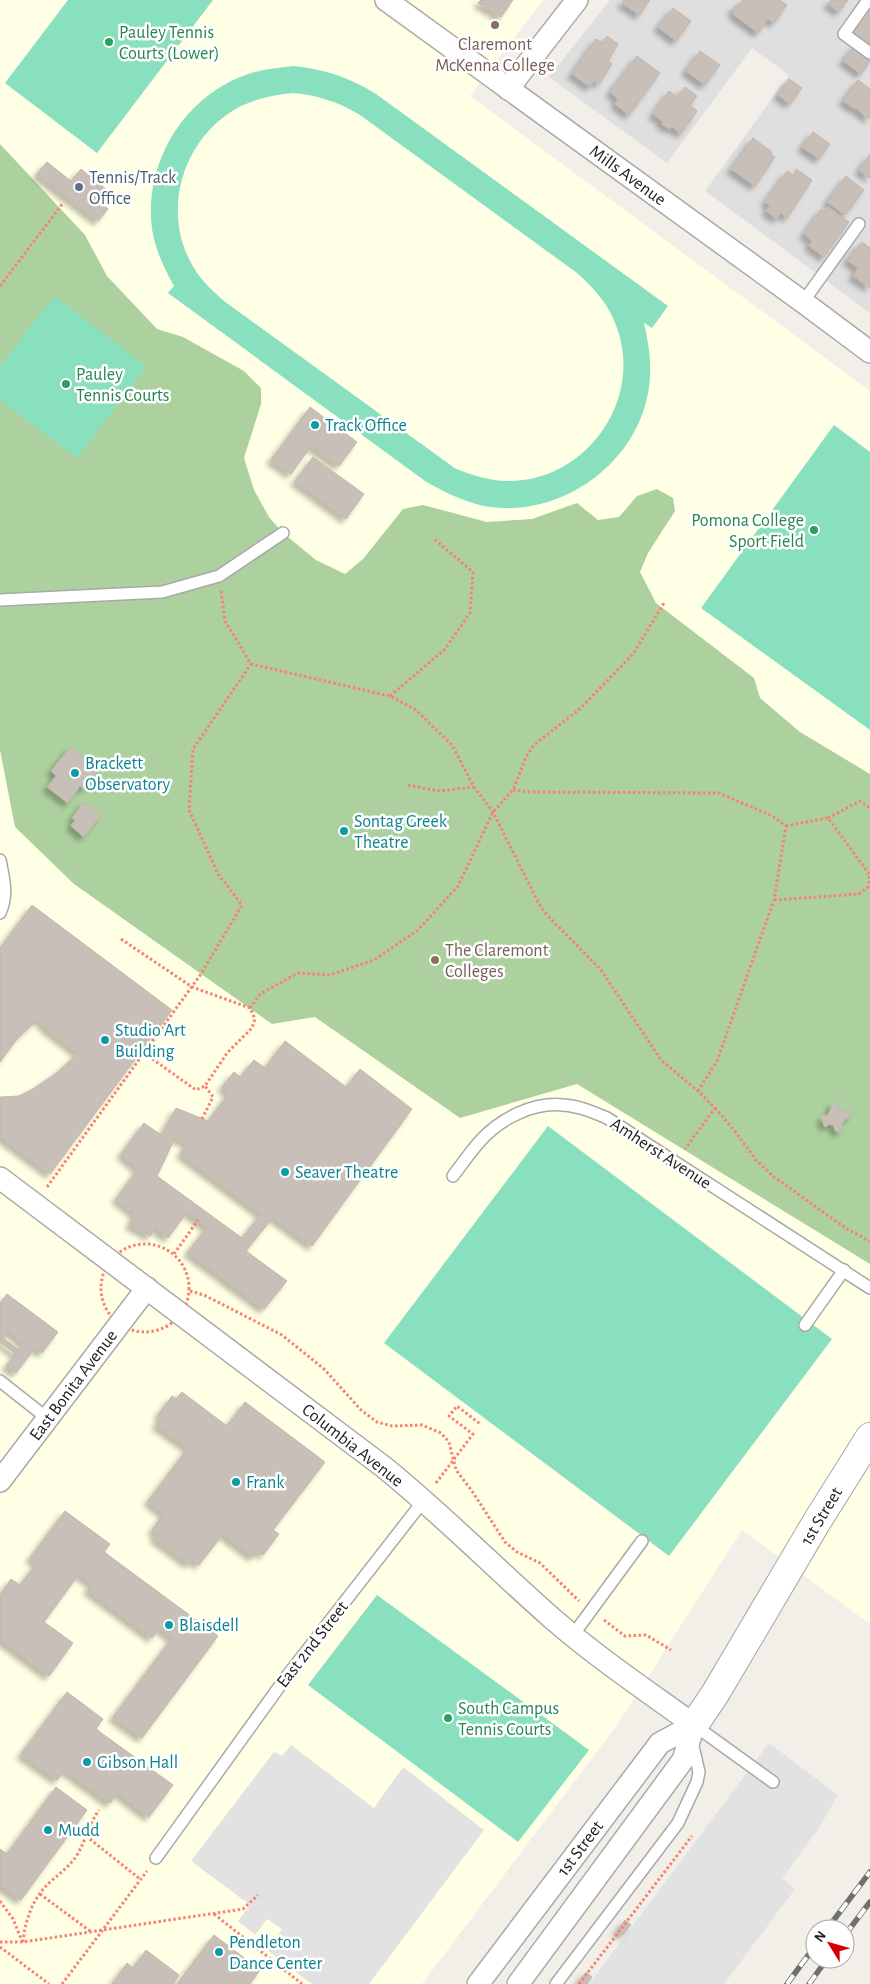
<svg xmlns="http://www.w3.org/2000/svg" width="870" height="1984" viewBox="0 0 870 1984" font-family="'Alegreya Sans',sans-serif">
<defs>
<filter id="shadow"><feDropShadow dx="-4.5" dy="4.5" stdDeviation="2.5" flood-color="#0004"/></filter>
</defs>
<rect width="100%" height="100%" fill="#f2efe9"/>
<path fill="#e0dfdf" d="M610,0H870V313L705,191L789,75L752,48L667,163L549,77Z"/>
<path fill="#ffffe5" d="M0,0H543L470,96L870,391V1624L742,1530L619,1722L422,1984H0Z"/>
<path fill="#add19e" d="M0,144L85,235L107,276L157,329L183,337L244,371L261,388V404L244,458L254,490L269,517L283,533L316,560L345,574L363,559L403,509L423,505L487,522L532,519L577,503L598,520L619,517L637,496L657,489L673,498L675,511L648,553L640,572L656,603L754,678L760,698L800,732L870,774V1264L577,1084L460,1118L315,1017L272,1024L74,884L15,827L0,750Z"/>
<g fill="#88e0be" fill-rule="evenodd">
<path d="M68,0H213L97,153L5,83Z"/>
<path d="M293,66C324,69 349,77 376,94L668,306L652,328L644,323C649,344 652,365 649,387C639,463 560,520 484,506C462,501 444,492 425,481L168,293L174,286C164,268 155,249 152,229C144,162 184,96 248,74C263,69 278,68 293,66ZM293,93C318,95 338,102 360,115L577,273C595,289 611,307 618,331C642,403 584,482 508,481C489,481 473,475 456,469L224,301C211,290 198,277 190,261C161,205 186,134 241,106C258,98 275,95 293,93Z"/>
<path d="M54,296L146,366L77,458L0,400V367Z"/>
<path d="M834,425L870,452V730L701,608Z"/>
<path d="M548,1126L832,1339L669,1556L384,1343Z"/>
<path d="M377,1595L589,1750L518,1842L308,1685Z"/>
</g>
<g fill="#e2e2e2">
<path d="M769,1743L838,1795L819,1828L782,1878L795,1889L724,1984H589Z"/>
<path d="M291,1745L374,1808L403,1767L484,1830L369,1984H312L267,1950L282,1929L267,1919L255,1935L238,1921L250,1905L191,1861L274,1752L282,1756Z"/>
</g>
<g fill="#c7bfb8" stroke="#c4b6ab" fill-rule="evenodd" filter="url(#shadow)">
<path d="M481,0H513L501,17L478,3Z"/>
<path d="M624,0H650L639,15L622,3Z"/>
<path d="M743,0H780L787,5L774,23L768,19L758,33L733,14L735,11L732,10L736,5L738,7Z"/>
<path d="M831,0H848L839,12L828,4Z"/>
<path d="M870,6V47L851,33Z"/>
<path d="M673,8L691,21L676,41L658,27Z"/>
<path d="M607,36L618,44L608,61L612,64L599,84L594,81L590,87L572,74L596,39L602,43Z"/>
<path d="M855,45L870,55V61L861,74L843,61Z"/>
<path d="M700,51L720,65L705,85L686,71Z"/>
<path d="M637,56L660,73L629,115L615,104L618,99L610,92Z"/>
<path d="M789,79L802,88L790,104L778,95Z"/>
<path d="M858,80L870,89V118L868,117L867,118L856,108L855,109L843,101Z"/>
<path d="M685,87L697,96L690,105L697,111L681,134L672,127L670,129L661,124L663,122L653,114L669,91L678,97Z"/>
<path d="M813,132L830,144L819,159L802,147Z"/>
<path d="M753,138L772,152L771,154L775,157L755,186L731,169Z"/>
<path d="M870,154V178L859,170Z"/>
<path d="M47,162L71,181L81,169L111,193L103,205L108,209L98,221L37,174Z"/>
<path d="M796,169L812,180L787,218L781,213L777,219L766,211L770,205L765,202L787,171L794,176Z"/>
<path d="M846,176L864,190L845,215L827,202Z"/>
<path d="M828,207L849,222L824,257L809,246L812,241L804,234L821,209L825,212Z"/>
<path d="M862,242L870,248V288L853,276L858,268L848,261L849,257Z"/>
<path d="M310,407L357,442L339,466L311,446L291,474L271,460Z"/>
<path d="M313,457L364,494L346,519L295,481Z"/>
<path d="M70,747L99,769L84,789L80,786L68,803L47,787L56,776L51,771Z"/>
<path d="M84,802L101,815L84,837L71,826L75,820L72,818Z"/>
<path d="M32,905L172,1010L50,1174L0,1136V1097L19,1096L33,1089L58,1072L78,1053L49,1031L38,1019L17,1039L0,1062V948Z"/>
<path d="M285,1041L346,1087L360,1069L412,1109L312,1246L273,1217L246,1251L287,1281L264,1309L188,1252L207,1227L187,1212L168,1238L155,1228L150,1236L130,1225L135,1214L116,1199L138,1169L121,1154L144,1123L161,1135L176,1108L208,1121L229,1093L222,1087L234,1072L240,1077L254,1060L265,1068ZM175,1138L187,1143L181,1154L261,1214L242,1238L157,1176Z"/>
<path d="M833,1102L838,1105V1109H841L842,1112L845,1110H849L852,1116L845,1119L841,1125L843,1129L840,1132L835,1131L834,1126L830,1124L825,1127L821,1118L823,1115L827,1116L831,1109V1104Z"/>
<path d="M7,1294L58,1332L42,1353L35,1348L16,1373L6,1366L16,1354L0,1342V1303ZM8,1331L23,1343L19,1350L3,1338Z"/>
<path d="M182,1392L227,1426L245,1402L325,1462L273,1530L279,1534L263,1555L258,1551L253,1557L223,1534L199,1565L192,1560L189,1564L154,1538L157,1534L152,1530L164,1514L148,1501L188,1448L156,1425L162,1417L158,1415L172,1396L176,1399Z"/>
<path d="M65,1511L110,1544L104,1552L218,1636L142,1738L113,1717L172,1638L159,1628L152,1638L88,1590L92,1584L79,1574L44,1622L73,1643L49,1676L0,1639V1595L11,1579L20,1585L37,1563L30,1558Z"/>
<path d="M67,1692L103,1719L96,1729L173,1785L149,1817L118,1793L110,1803L65,1770L57,1780L21,1754Z"/>
<path d="M56,1787L87,1810L21,1900L0,1885V1849L7,1854Z"/>
<path d="M625,1920L631,1925L623,1935L617,1931Z"/>
<path d="M214,1935L260,1970L250,1984H177Z"/>
<path d="M146,1950L179,1975L173,1984H112L127,1963L133,1968Z"/>
<path d="M586,1972L592,1977L587,1984H579L578,1983Z"/>
</g>
<g fill="none" stroke-linecap="round" stroke-linejoin="round">
<defs>
<g id="service">
<path d="M868,0L844,34L870,53"/>
<path d="M803,302L859,224"/>
<path d="M0,600L162,592L219,576L283,533"/>
<path d="M0,860C4,879 8,896 0,913"/>
<path d="M453,1176C462,1164 471,1151 481,1140C501,1118 534,1102 563,1105C579,1106 593,1112 607,1118L870,1288"/>
<path d="M805,1325L844,1270"/>
<path d="M0,1381L47,1418"/>
<path d="M573,1635L642,1541"/>
<path d="M694,1725L773,1782"/>
<path d="M156,1858L287,1676L424,1500"/>
<path d="M556,1984L678,1823L697,1782L699,1772L692,1742"/>
</g>
<g id="minor">
<path d="M386,0L803,302L870,352"/>
<path d="M508,89L577,0"/>
<path d="M0,1178L385,1468C444,1516 497,1570 554,1620C598,1658 647,1691 694,1725"/>
<path d="M0,1481L147,1288"/>
<path d="M478,1984L660,1743L694,1725"/>
<path d="M518,1984L683,1760L694,1725"/>
</g>
<path id="tertiary" d="M694,1725L715,1694L816,1523L870,1437"/>
</defs>
<use href="#service" stroke="#a9a9a9" stroke-width="14"/>
<use href="#minor" stroke="#a9a9a9" stroke-width="24"/>
<use href="#tertiary" stroke="#a9a9a9" stroke-width="30"/>
<g stroke="#fa8072" stroke-width="3" stroke-dasharray="2.5 2.5" stroke-linecap="butt">
<path d="M0,286L63,203"/>
<path d="M221,591L225,621L251,664L390,696L416,710L452,745L474,787L493,812L538,902L547,915L601,970L661,1060L698,1091L715,1108L685,1149"/>
<path d="M390,696L445,649L470,613L473,572L434,539"/>
<path d="M408,785L438,791L474,787"/>
<path d="M513,790L530,792L719,793L772,816L786,826L774,900L717,1061L698,1091"/>
<path d="M828,818L860,801L870,808"/>
<path d="M774,900L859,894L868,887L870,875L828,818L786,826"/>
<path d="M121,939L192,987L250,1008L255,1019L252,1028L227,1053L205,1086L196,1090L144,1053"/>
<path d="M250,1008L260,994L298,973L330,975L374,960L418,930L458,886L493,812L513,790L526,757L534,745L581,708L633,654L664,603"/>
<path d="M715,1108L734,1130L756,1160L774,1177L847,1229L870,1241"/>
<path d="M202,1119L213,1097L205,1086"/>
<path d="M47,1187L201,974L242,905L218,874L189,810L193,749L251,664"/>
<circle cx="145" cy="1288" r="44"/>
<path d="M174,1254L198,1220"/>
<path d="M190,1291L204,1295L282,1335L324,1369L361,1410L377,1422L392,1426L422,1425L441,1433L449,1442L456,1470L472,1491L505,1542L517,1552L540,1563L579,1601"/>
<path d="M436,1483L473,1434L449,1416L457,1406L480,1424"/>
<path d="M604,1620L625,1636L646,1635L671,1650"/>
<path d="M86,1836L140,1879"/>
<path d="M40,1894L90,1931"/>
<path d="M0,1901L13,1919L22,1941"/>
<path d="M214,1914L302,1984"/>
<path d="M0,1942H23L243,1909L258,1895"/>
<path d="M23,1942C25,1920 33,1898 49,1883C59,1874 70,1866 77,1855C86,1840 88,1826 99,1810"/>
<path d="M0,1947L49,1984"/>
<path d="M62,1984L147,1871"/>
<path d="M579,1984L692,1836"/>
</g>
<use href="#service" stroke="#fff" stroke-width="11"/>
<use href="#minor" stroke="#fff" stroke-width="21"/>
<use href="#tertiary" stroke="#fff" stroke-width="28"/>
<defs>
<g id="rail">
<path d="M827,1929L870,1872"/>
<path d="M845,1935L870,1902"/>
<path d="M787,1984L815,1946"/>
<path d="M809,1984L827,1959"/>
</g>
</defs>
<use href="#rail" stroke="#707070" stroke-width="5.5"/>
<use href="#rail" stroke="#fff" stroke-width="4" stroke-dasharray="11" stroke-linecap="butt"/>
</g>
<g fill="#8d6e63" stroke="#fff" stroke-width="2">
<circle cx="495" cy="25" r="5"/>
<circle cx="435" cy="960" r="5"/>
</g>
<g fill="#2e9e5b" stroke="#fff" stroke-width="2">
<circle cx="109" cy="42" r="5"/>
<circle cx="66" cy="384" r="5"/>
<circle cx="814" cy="530" r="5"/>
<circle cx="448" cy="1718" r="5"/>
</g>
<circle fill="#5c6f8a" stroke="#fff" stroke-width="2" cx="79" cy="187" r="5"/>
<g fill="#0f9aa8" stroke="#fff" stroke-width="2">
<circle cx="315" cy="425" r="5"/>
<circle cx="75" cy="773" r="5"/>
<circle cx="344" cy="831" r="5"/>
<circle cx="105" cy="1040" r="5"/>
<circle cx="285" cy="1172" r="5"/>
<circle cx="236" cy="1482" r="5"/>
<circle cx="169" cy="1625" r="5"/>
<circle cx="87" cy="1762" r="5"/>
<circle cx="48" cy="1830" r="5"/>
<circle cx="219" cy="1952" r="5"/>
</g>
<g text-anchor="middle" stroke-width="5" stroke-linejoin="round" paint-order="stroke">
<g font-size="18" fill="#27864d" stroke="#fff" text-anchor="start">
<text x="119" y="38">Pauley Tennis<tspan x="119" dy="21">Courts (Lower)</tspan></text>
<text x="76" y="380">Pauley<tspan x="76" dy="21">Tennis Courts</tspan></text>
<text x="804" y="526" text-anchor="end">Pomona College<tspan x="804" dy="21">Sport Field</tspan></text>
<text x="458" y="1714">South Campus<tspan x="458" dy="21">Tennis Courts</tspan></text>
</g>
<g font-size="18" fill="#785e54" stroke="#fff">
<text x="495" y="50">Claremont<tspan x="495" dy="21">McKenna College</tspan></text>
<text x="445" y="956" text-anchor="start">The Claremont<tspan x="445" dy="21">Colleges</tspan></text>
</g>
<g font-size="18" fill="#222" stroke="#fff">
<text transform="translate(628 175) rotate(36)" y="6">Mills Avenue</text>
<text transform="translate(661 1153) rotate(33)" y="6">Amherst Avenue</text>
<text transform="translate(73 1385) rotate(-53)" y="6">East Bonita Avenue</text>
<text transform="translate(353 1445) rotate(38)" y="6">Columbia Avenue</text>
<text transform="translate(821 1516) rotate(-59)" y="6">1st Street</text>
<text transform="translate(312 1644) rotate(-52)" y="6">East 2nd Street</text>
<text transform="translate(580 1848) rotate(-53)" y="6">1st Street</text>
</g>
<g font-size="18" fill="#4e5e75" stroke="#fff" text-anchor="start">
<text x="89" y="183">Tennis/Track<tspan x="89" dy="21">Office</tspan></text>
</g>
<g font-size="18" fill="#0d838f" stroke="#fff" text-anchor="start">
<text x="325" y="431">Track Office</text>
<text x="85" y="769">Brackett<tspan x="85" dy="21">Observatory</tspan></text>
<text x="354" y="827">Sontag Greek<tspan x="354" dy="21">Theatre</tspan></text>
<text x="115" y="1036">Studio Art<tspan x="115" dy="21">Building</tspan></text>
<text x="295" y="1178">Seaver Theatre</text>
<text x="246" y="1488">Frank</text>
<text x="179" y="1631">Blaisdell</text>
<text x="97" y="1768">Gibson Hall</text>
<text x="58" y="1836">Mudd</text>
<text x="229" y="1948">Pendleton<tspan x="229" dy="21">Dance Center</tspan></text>
</g>
</g>
<g transform="translate(830 1944) rotate(307)"><circle r="24" fill="#ffffff" stroke="#a7a7a7"/>
<path d="M0-4L9 19L0 12L-9 19Z" fill="#d40000"/>
<text y="-8" font-size="14" font-weight="bold" text-anchor="middle" fill="#222222">N</text>
</g>
</svg>
